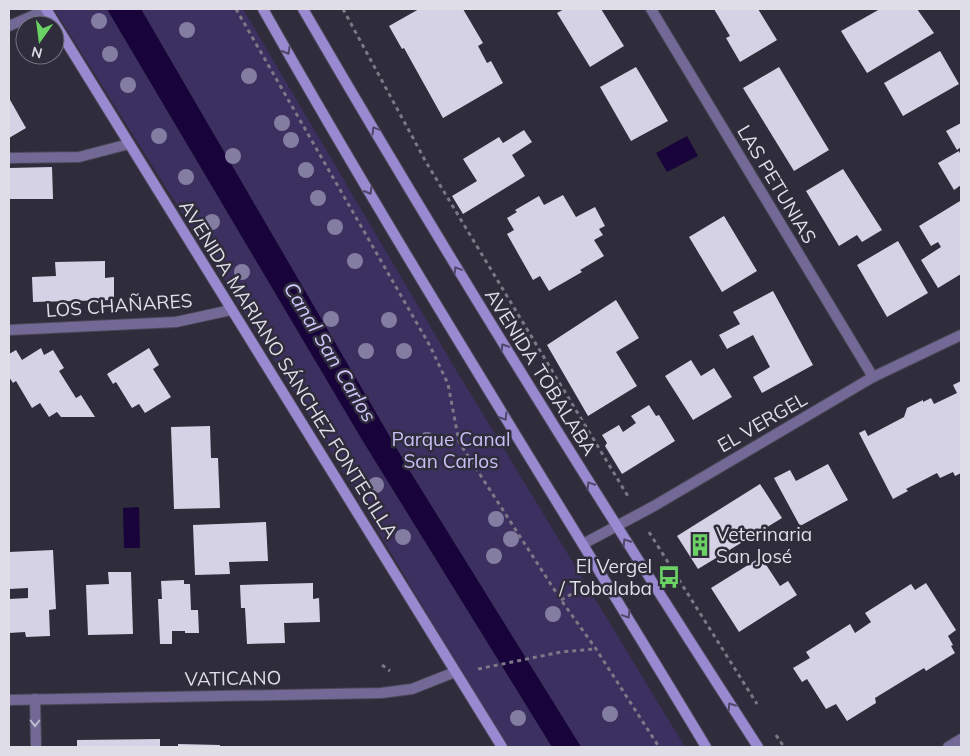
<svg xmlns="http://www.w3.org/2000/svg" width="970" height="756" viewBox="0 0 970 756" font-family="Mulish,sans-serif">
<rect width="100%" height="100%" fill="#2f2c3b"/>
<g fill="#3c3061">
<path d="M54,9H107L361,438L552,747H509L463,674L313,422Z"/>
<path d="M141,9H243L453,365L685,747H581L411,473Z"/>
</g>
<g fill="#18043a">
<path d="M107,9H141L411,473L581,747H552L361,438Z"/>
<path d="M687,136L698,156L667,172L656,153Z"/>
<path d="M139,507L140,548H124L123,508Z"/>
</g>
<g fill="#d5d2e5">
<path d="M419,9H463L483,43L478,46L487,63L491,61L503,83L443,118L404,48L402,49L389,26Z"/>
<path d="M564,9H601L624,46L590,67L557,13Z"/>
<path d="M714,9H758L777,40L740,62L726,38L730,36Z"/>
<path d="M880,9H917L934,33L867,73L841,31Z"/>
<path d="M940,51L959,84L903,116L884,83Z"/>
<path d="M636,67L668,121L631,141L600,87Z"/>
<path d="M779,67L829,150L794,171L743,88Z"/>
<path d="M9,98L26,128L9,138Z"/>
<path d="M961,123V147L957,150L946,131Z"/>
<path d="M524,130L532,142L512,155L525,176L463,214L452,196L477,181L463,159L499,137L503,143Z"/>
<path d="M959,151L961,156V185L954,190L938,163Z"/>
<path d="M52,167L53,199H9V168Z"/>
<path d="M843,169L882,230L862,242L857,235L839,246L806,191Z"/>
<path d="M563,195L576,217L595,207L605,226L599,229L603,235L594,240L604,256L580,270L582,272L549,291L540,276L533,280L507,234L514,230L507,218L517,212L515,210L539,196L544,205Z"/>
<path d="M960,201L961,204V274L938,288L921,260L941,247L938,242L931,246L919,226Z"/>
<path d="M724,216L757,271L722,292L689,237Z"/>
<path d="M898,241L928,293L887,317L857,265Z"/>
<path d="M105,261V278L114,277V300L33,302L32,277L56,276L55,262Z"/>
<path d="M773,291L813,365L762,393L753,377L770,367L753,335L727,349L719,335L740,324L733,312Z"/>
<path d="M616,300L639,338L616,352L637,386L588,416L547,345Z"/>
<path d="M41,348L44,355L53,350L64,368L59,371L76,398L81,395L95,417H61L57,412L49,417L40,403L32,408L16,381L13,383L9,377V354L16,350L22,360Z"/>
<path d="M149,348L159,365L153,369L171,397L145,413L139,404L132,408L116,382L113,384L107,374Z"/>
<path d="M691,360L701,376L714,368L732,397L693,420L665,376Z"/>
<path d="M961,381V473L955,476L953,472L940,478L937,473L906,489L908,491L893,499L859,433L865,430L868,436L904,417L907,408L923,400V402L931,398L934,404L957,393L953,385Z"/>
<path d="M649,405L656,416L659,415L675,441L622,474L605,446L607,443L602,435L619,425L623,432L636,423L631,416Z"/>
<path d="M210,426L211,458H218L220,508L174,509L171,427Z"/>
<path d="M828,464L848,500L800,526L774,478L790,470L796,481Z"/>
<path d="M760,484L782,518L698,569L677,536Z"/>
<path d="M266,522L268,561L229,562L230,574L195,575L193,525Z"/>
<path d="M53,550L56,609L49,610L50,636L26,637L25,632L9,633V599L28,598V588L9,589V552Z"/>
<path d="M761,557L780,586L788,581L797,595L739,632L711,588Z"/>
<path d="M108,572H131L133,634L88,635L86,585L109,584Z"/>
<path d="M184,580V584H190L191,610H198L199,633H185V631H172V644H160L158,599H162L161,581Z"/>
<path d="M313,583V599L319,598L320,622L284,623L285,643L247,644L245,608H241L240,585Z"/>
<path d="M926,583L956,630L948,636L953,645L951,646L955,653L926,671L924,668L875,698L876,703L847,721L836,704L826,709L807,679L802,682L793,668L810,658L806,652L850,624L855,633L871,622L865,613L911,584L915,590Z"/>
<path d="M160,739V747H77V740Z"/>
<path d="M178,744L220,745V747H178Z"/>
</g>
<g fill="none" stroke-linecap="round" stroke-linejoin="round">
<defs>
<g id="street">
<path d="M651,9L873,377"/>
<path d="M9,26L46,10"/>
<path d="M9,158L79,157L129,144"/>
<path d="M9,330L176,322L231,310"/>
<path d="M583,544L654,506L873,377L961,335"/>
<path d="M35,699L36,747"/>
<path d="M9,700L381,693L412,689L455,672"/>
<path d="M948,747L961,739"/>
</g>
<g id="secondary">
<path d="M46,9L502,747"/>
<path d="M263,9C404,259 558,501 706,747"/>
<path d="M303,9C448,259 601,504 758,747"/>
</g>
</defs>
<use href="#street" stroke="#4b4857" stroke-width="12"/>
<use href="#secondary" stroke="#4b4857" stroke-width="12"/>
<g stroke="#7b7985" stroke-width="3" stroke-dasharray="4 4" stroke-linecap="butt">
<path d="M236,9L430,346L448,384L459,442L561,600L596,649L659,747"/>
<path d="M343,9L426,162L629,498"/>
<path d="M649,532L757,704"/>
<path d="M561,600L586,586"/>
<path d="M382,665L390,671"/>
<path d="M478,669L561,652L595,649"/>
<path d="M776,735L784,747"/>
</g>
<use href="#street" stroke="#726996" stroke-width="10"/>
<use href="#secondary" stroke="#9889d1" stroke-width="10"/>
</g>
<g fill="#837da1">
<circle cx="99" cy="21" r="8"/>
<circle cx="187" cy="30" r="8"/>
<circle cx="110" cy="54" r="8"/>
<circle cx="249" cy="76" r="8"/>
<circle cx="128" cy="85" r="8"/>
<circle cx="282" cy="123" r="8"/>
<circle cx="159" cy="136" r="8"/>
<circle cx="291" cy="140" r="8"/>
<circle cx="233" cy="156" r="8"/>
<circle cx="306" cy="170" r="8"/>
<circle cx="186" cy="177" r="8"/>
<circle cx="318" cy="198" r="8"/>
<circle cx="212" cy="222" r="8"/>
<circle cx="335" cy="227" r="8"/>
<circle cx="355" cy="261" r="8"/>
<circle cx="242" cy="272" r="8"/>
<circle cx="331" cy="319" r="8"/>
<circle cx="389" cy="320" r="8"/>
<circle cx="366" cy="351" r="8"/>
<circle cx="404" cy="351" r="8"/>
<circle cx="427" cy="440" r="8"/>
<circle cx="376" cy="485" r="8"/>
<circle cx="496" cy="519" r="8"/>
<circle cx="403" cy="537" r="8"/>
<circle cx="511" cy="539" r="8"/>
<circle cx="494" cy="556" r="8"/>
<circle cx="553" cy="614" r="8"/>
<circle cx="610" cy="714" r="8"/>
<circle cx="518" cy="718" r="8"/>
</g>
<defs><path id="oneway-chevron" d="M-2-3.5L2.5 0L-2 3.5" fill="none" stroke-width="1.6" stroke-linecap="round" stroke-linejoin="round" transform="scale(1.25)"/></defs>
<g stroke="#4e4868">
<use href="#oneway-chevron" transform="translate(287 51) rotate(60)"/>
<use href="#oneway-chevron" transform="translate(375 130) rotate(-121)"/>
<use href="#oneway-chevron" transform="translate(369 191) rotate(60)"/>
<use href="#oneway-chevron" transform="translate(457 270) rotate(-121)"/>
<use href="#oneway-chevron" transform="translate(504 347) rotate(-122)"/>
<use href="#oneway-chevron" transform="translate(504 417) rotate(58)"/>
<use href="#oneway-chevron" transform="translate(590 485) rotate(-122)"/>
<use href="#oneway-chevron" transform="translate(626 542) rotate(-122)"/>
<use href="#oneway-chevron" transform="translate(627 615) rotate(59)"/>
<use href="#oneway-chevron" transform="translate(731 706) rotate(-123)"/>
</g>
<use stroke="#bebbcf" href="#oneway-chevron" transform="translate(35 723) rotate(90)"/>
<defs>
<symbol id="building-bare" viewBox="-9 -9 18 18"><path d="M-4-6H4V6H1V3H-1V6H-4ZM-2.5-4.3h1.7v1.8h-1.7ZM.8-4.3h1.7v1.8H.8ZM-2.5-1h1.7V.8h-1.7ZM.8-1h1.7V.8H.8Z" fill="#6ad364" stroke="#2f2c3b" stroke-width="2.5" paint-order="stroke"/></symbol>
<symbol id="bus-bare" viewBox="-9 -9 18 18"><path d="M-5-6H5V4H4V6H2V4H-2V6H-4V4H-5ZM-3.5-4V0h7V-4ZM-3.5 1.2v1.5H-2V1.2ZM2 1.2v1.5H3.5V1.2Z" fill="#6ad364" stroke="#2f2c3b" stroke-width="2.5" paint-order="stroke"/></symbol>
</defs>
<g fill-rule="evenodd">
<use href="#building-bare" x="684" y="529" width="32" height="32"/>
<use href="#bus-bare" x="653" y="561" width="32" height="32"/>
</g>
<g text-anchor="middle" stroke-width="5" stroke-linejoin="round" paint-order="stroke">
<g font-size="19" fill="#dfdee7" stroke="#2f2c3b">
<text transform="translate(777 184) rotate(59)" y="7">LAS PETUNIAS</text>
<text transform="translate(119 305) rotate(-4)" y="7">LOS CHAÑARES</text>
<text transform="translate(289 369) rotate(58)" y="7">AVENIDA MARIANO SÁNCHEZ FONTECILLA</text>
<text transform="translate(541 372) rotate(58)" y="7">AVENIDA TOBALABA</text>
<text transform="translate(762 422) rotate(-30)" y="7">EL VERGEL</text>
<text transform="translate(233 678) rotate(-1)" y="7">VATICANO</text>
</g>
<g font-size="19" fill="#c8bff5" stroke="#2f2c3b">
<text x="451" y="446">Parque Canal<tspan x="451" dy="22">San Carlos</tspan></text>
</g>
<g font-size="19" fill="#dfdee7" stroke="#2f2c3b" text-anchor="start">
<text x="716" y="541">Veterinaria<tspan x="716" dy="22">San José</tspan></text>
<text x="652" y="573" text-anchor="end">El Vergel<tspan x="652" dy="22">/ Tobalaba</tspan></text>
</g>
<g font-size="20" font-style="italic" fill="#d0c7fd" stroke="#2f2c3b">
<text transform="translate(330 352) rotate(59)" y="7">Canal San Carlos</text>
</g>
</g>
<rect width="970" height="756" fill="none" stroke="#dfdee7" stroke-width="20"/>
<g transform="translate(40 40) rotate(194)"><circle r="24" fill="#2f2c3b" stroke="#757380"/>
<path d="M0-4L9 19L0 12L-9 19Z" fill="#6ad364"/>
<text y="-8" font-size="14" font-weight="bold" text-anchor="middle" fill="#dfdee7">N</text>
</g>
</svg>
